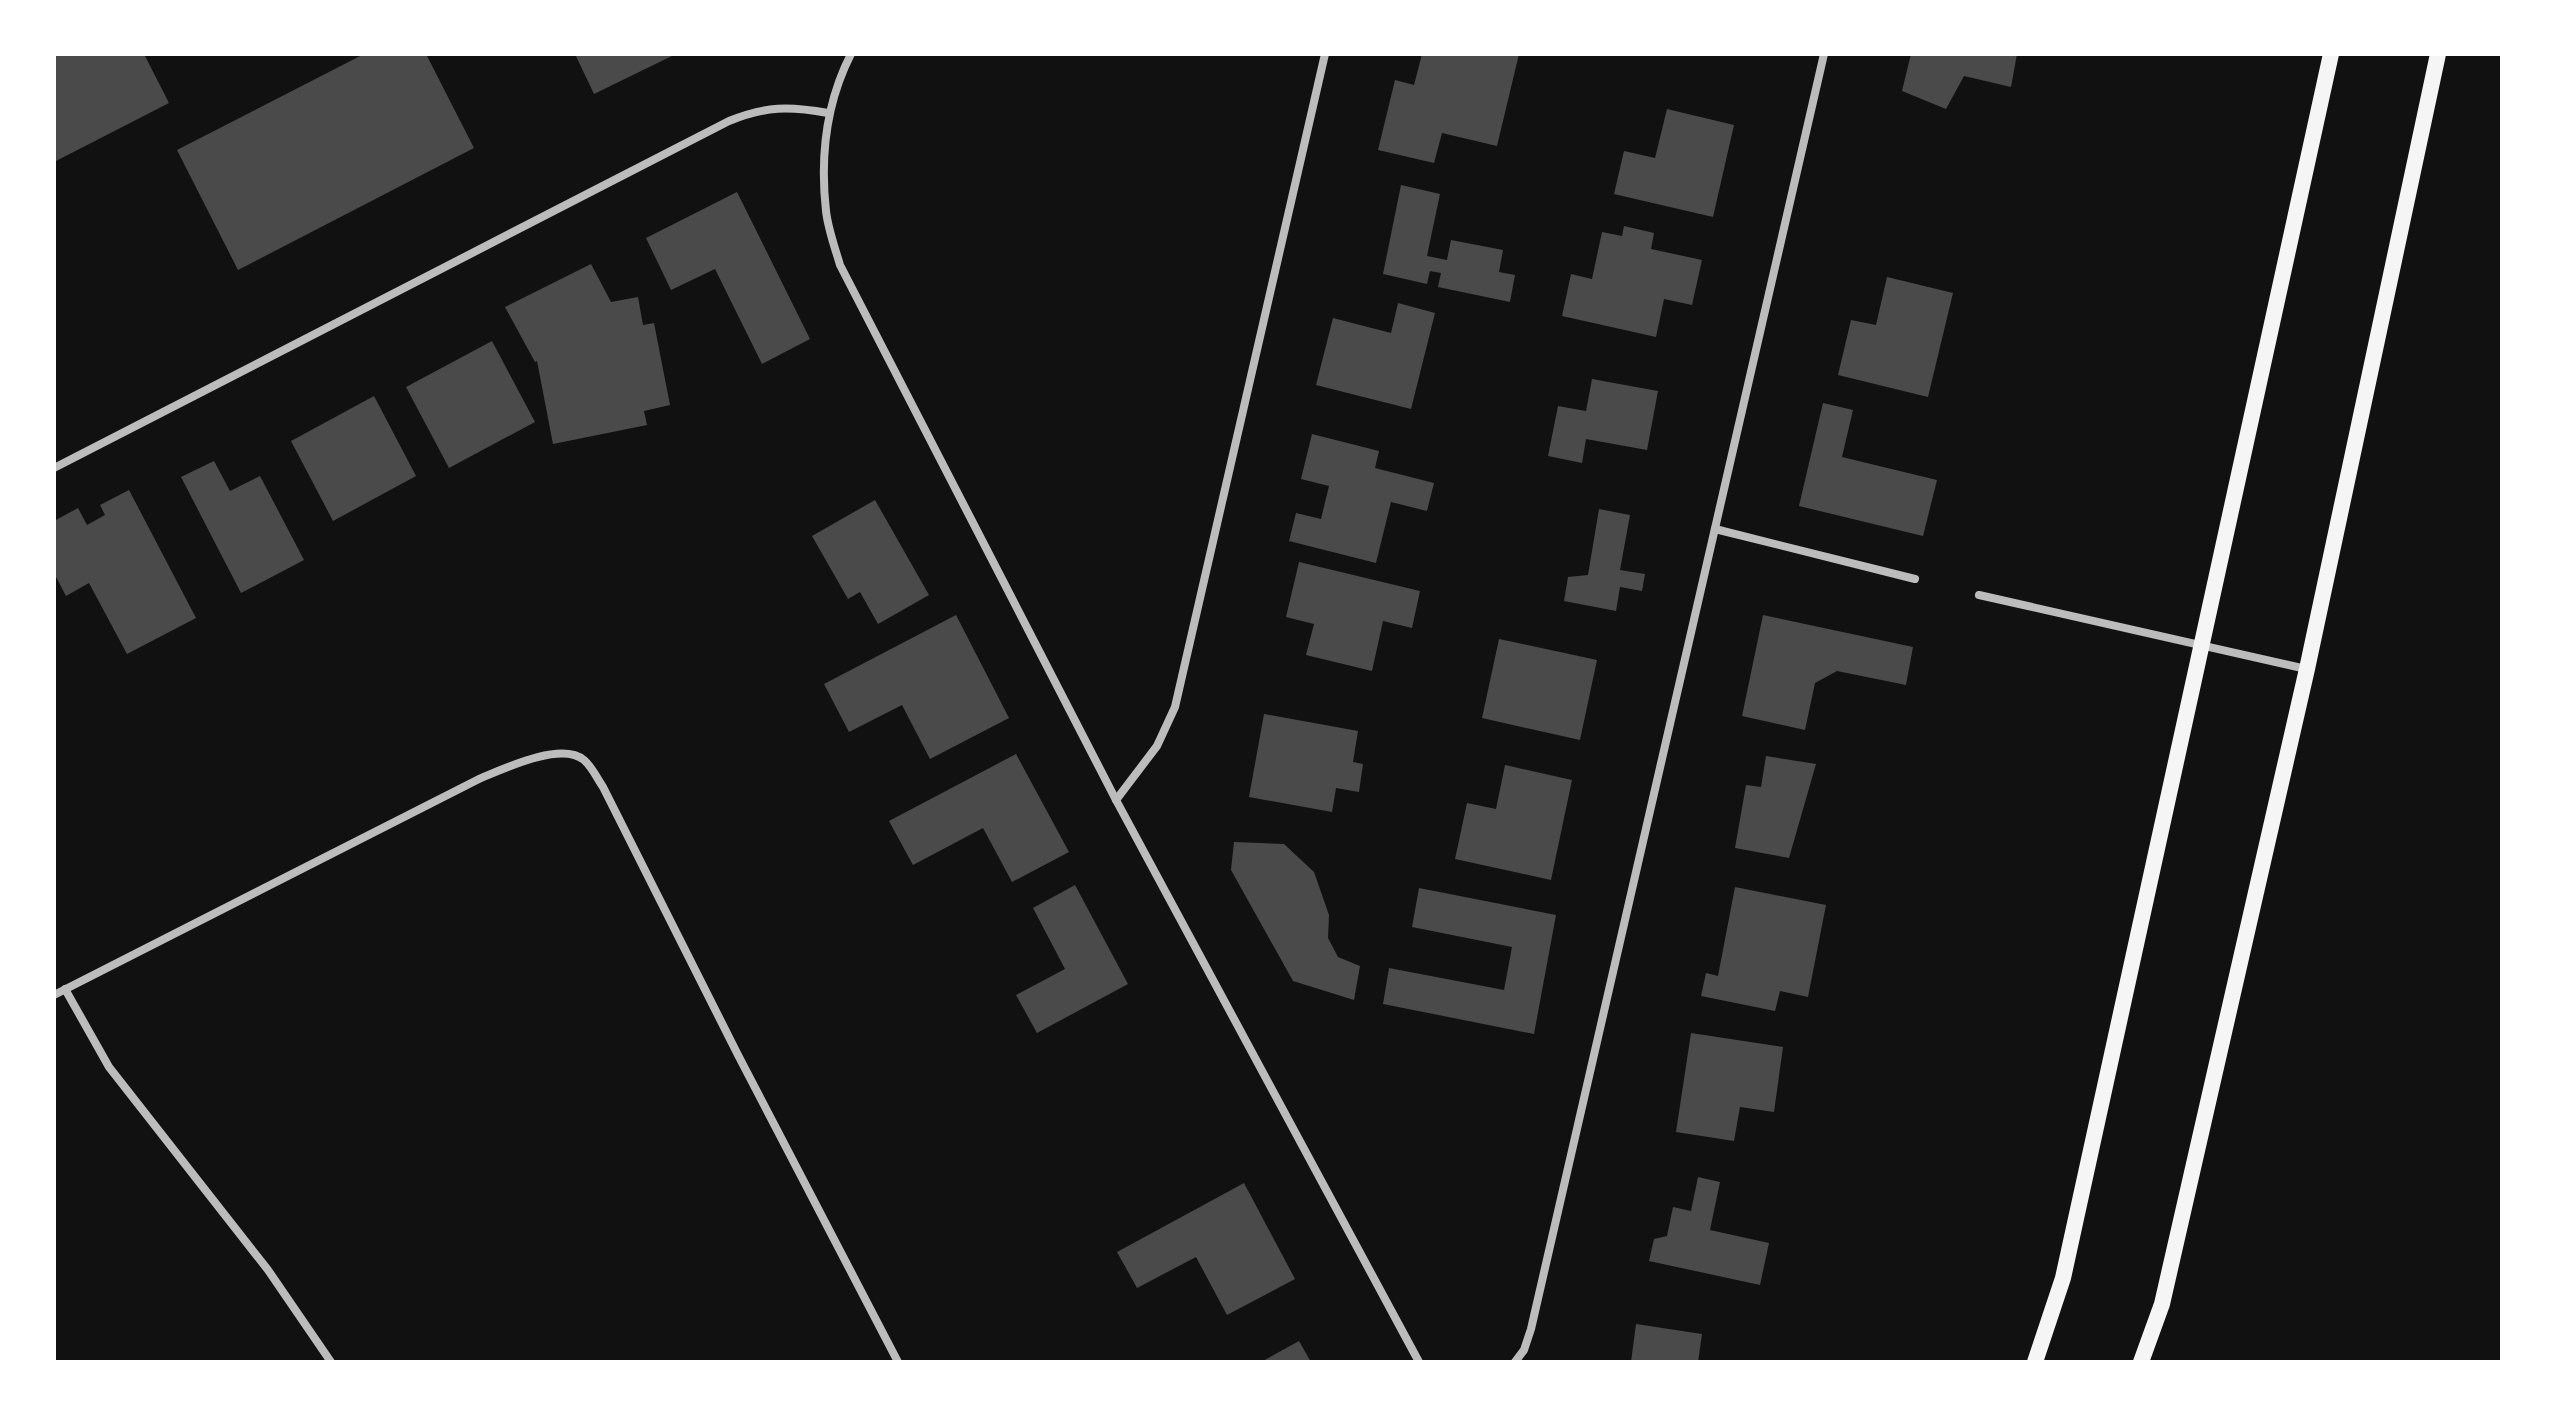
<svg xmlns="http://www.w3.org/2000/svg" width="2556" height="1416" viewBox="0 0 2556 1416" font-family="'Nunito Sans',sans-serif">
<rect width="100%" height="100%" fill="#111"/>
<g fill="#4a4a4a">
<path d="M54,54H144L169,103L54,162Z"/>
<path d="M364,54H426L474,148L238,270L177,150Z"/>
<path d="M575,54H676L594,94Z"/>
<path d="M1422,54H1519L1497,146L1442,133L1434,163L1378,150L1395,80L1414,85Z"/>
<path d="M1911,54H2017L2011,87L1964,76L1946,109L1902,91Z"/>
<path d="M1667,109L1734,125L1713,217L1614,194L1624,151L1655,158Z"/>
<path d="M1401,185L1440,194L1427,256L1447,260L1451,240L1503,250L1499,272L1515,275L1510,302L1438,287L1441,273L1430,271L1427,284L1383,274Z"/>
<path d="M737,192L810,339L762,364L715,269L671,290L646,238Z"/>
<path d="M1624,226L1654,233L1651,249L1702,260L1692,305L1664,299L1656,337L1562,316L1571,274L1592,279L1602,232L1622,236Z"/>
<path d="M591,264L611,302L638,297L643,325L654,323L670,405L644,411L647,425L553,444L537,361L535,362L505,307Z"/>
<path d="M1887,277L1953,293L1928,397L1838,375L1851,320L1876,325Z"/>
<path d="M1398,303L1435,313L1411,409L1316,385L1333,318L1391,333Z"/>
<path d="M492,341L535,422L449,468L406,387Z"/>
<path d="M1592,379L1658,391L1647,450L1586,439L1582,463L1548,456L1558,406L1586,411Z"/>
<path d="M374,396L416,476L333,521L291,441Z"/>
<path d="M1823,403L1853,410L1842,457L1937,480L1923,536L1799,506Z"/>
<path d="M1312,434L1379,451L1375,468L1434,483L1427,511L1391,502L1376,563L1289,541L1296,513L1321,519L1329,486L1301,479Z"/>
<path d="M214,461L230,491L260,476L304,560L241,593L181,477Z"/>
<path d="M129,490L196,618L127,654L89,583L66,596L54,573V521L78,508L87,525L105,515L100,505Z"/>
<path d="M875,500L929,595L878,624L860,592L848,599L812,536Z"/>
<path d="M1599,509L1630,515L1620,570L1645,574L1642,591L1620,587L1616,611L1564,601L1568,577L1588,575Z"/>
<path d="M1299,562L1420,591L1412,628L1383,621L1372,671L1306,655L1314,624L1286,617Z"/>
<path d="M956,615L1009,718L930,759L902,705L849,732L824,684Z"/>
<path d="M1763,615L1913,647L1906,685L1837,671L1815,683L1805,730L1742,716Z"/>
<path d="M1499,639L1597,660L1580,740L1482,718Z"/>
<path d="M1264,714L1358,731L1353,762L1363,764L1359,792L1336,788L1332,812L1249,797Z"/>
<path d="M1016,754L1069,852L1012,882L983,828L913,865L889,821Z"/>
<path d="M1766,756L1816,764L1789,858L1735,848L1746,785L1761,787Z"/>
<path d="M1505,765L1572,780L1551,880L1455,859L1467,803L1496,809Z"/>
<path d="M1234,842L1284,844L1314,872L1329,915L1328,938L1338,957L1360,966L1354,1000L1293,981L1231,870Z"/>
<path d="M1075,885L1128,984L1037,1033L1016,995L1065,969L1033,908Z"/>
<path d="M1735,887L1826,905L1808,997L1780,991L1775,1011L1701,996L1706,973L1718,976Z"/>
<path d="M1419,888L1556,915L1534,1034L1383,1004L1389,968L1504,990L1512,947L1412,927Z"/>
<path d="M1691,1033L1783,1047L1774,1112L1740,1107L1734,1141L1676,1132Z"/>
<path d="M1698,1177L1720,1182L1710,1230L1769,1243L1760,1285L1649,1261L1654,1239L1667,1236L1673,1207L1691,1211Z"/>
<path d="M1244,1183L1295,1279L1227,1315L1196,1257L1137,1288L1117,1252Z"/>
<path d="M1636,1324L1702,1334L1698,1362H1631Z"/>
<path d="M1299,1341L1311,1362H1261Z"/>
</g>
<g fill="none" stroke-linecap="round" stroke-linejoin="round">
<g stroke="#bcbcbc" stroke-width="8">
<path d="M851,54C826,103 820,157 826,211C828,229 835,248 840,265L1116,800L1419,1362"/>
<path d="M54,468L729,121C766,106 789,106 828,113"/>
<path d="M1715,529L1915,579"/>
<path d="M1979,595L2306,669"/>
<path d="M1116,800L1157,746L1175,707L1325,54"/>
<path d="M65,989L109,1067L268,1270L331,1362"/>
<path d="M54,995L479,779C503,769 561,741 584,760C592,767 597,778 603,787L738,1055L898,1362"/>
<path d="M1515,1362L1524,1350L1531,1329L1824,54"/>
</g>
<g stroke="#f5f5f5" stroke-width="16">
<path d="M2035,1362L2063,1278L2331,54"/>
<path d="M2141,1362L2162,1304L2307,669L2438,54"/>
</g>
</g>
<rect width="2556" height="1416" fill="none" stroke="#ffffff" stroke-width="112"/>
</svg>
